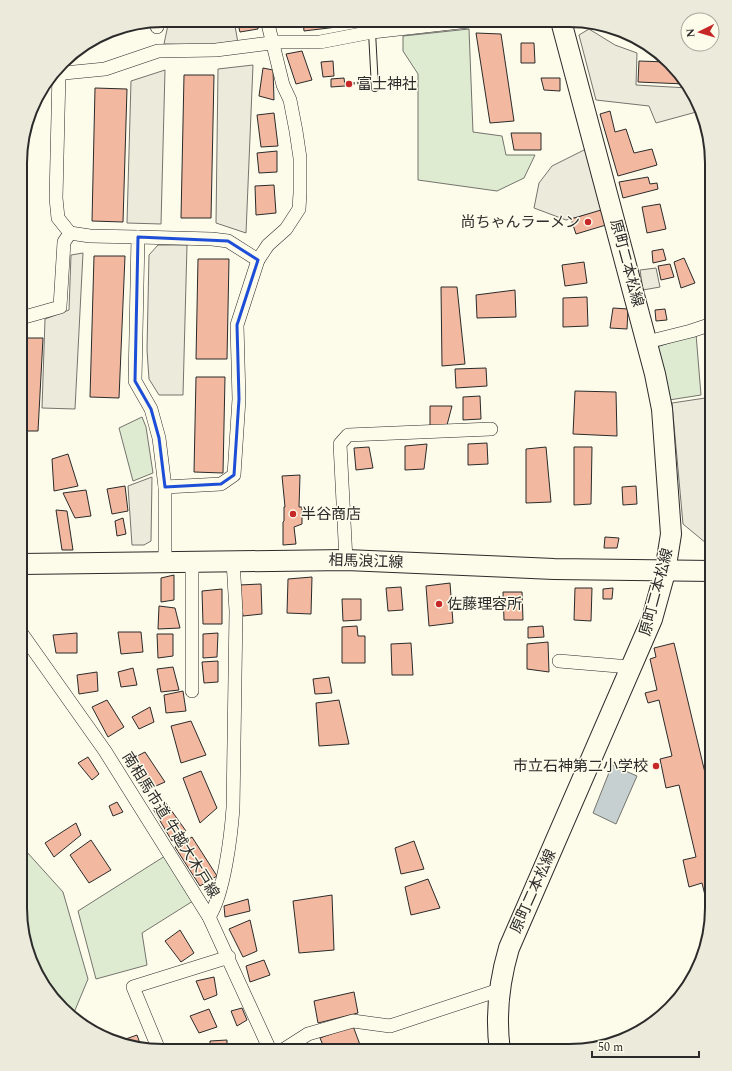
<svg xmlns="http://www.w3.org/2000/svg" width="732" height="1071" viewBox="0 0 732 1071" font-family="Spectral,'Noto Sans JP',serif">
<rect width="100%" height="100%" fill="#fdfbea"/>
<g fill="#deebd1" stroke="#74746e">
<path d="M469,29L473,132L502,136L506,155H535L524,178L497,191L418,180V74L403,51V36Z"/>
<path d="M696,334L701,395L669,400L657,347Z"/>
<path d="M142,417L146,427L153,473L133,481L119,428Z"/>
<path d="M26,851L63,892L88,979L73,1015L35,971L20,908V862Z"/>
<path d="M165,856L193,901L142,933L147,965L96,979L78,911Z"/>
</g>
<g fill="#eceadb" stroke="#74746e">
<path d="M169,20H234L238,43L201,45L164,44Z"/>
<path d="M589,29L615,45L637,53L636,85L688,88L697,100L700,111L656,123L649,106L596,100L579,35Z"/>
<path d="M253,65L246,233L216,223L218,69Z"/>
<path d="M165,70L161,224L127,223L131,81Z"/>
<path d="M586,149L605,210L566,220L534,208L539,183L552,166Z"/>
<path d="M158,245H187L183,395H159L149,379L147,350L149,255Z"/>
<path d="M83,253L75,409L42,408L45,319L69,310L71,255Z"/>
<path d="M656,268L660,287L643,290L640,270Z"/>
<path d="M712,397V548L683,524L672,403Z"/>
<path d="M152,477L151,541L144,545H132L128,486Z"/>
</g>
<path fill="#c7d0d0" stroke="#74746e" d="M612,765L637,776L616,824L593,813Z"/>
<g fill="#f2b8a0" stroke="#2b2b2b">
<path d="M237,20H257L258,29L240,32Z"/>
<path d="M303,20L369,21L370,23L304,31Z"/>
<path d="M476,33L501,34L514,121L490,123Z"/>
<path d="M521,43H534L535,63H521Z"/>
<path d="M302,51L312,80L296,84L286,54Z"/>
<path d="M333,61L334,76L323,77L321,62Z"/>
<path d="M639,61L667,62L685,84L638,82Z"/>
<path d="M263,68L273,70L274,100L259,96Z"/>
<path d="M184,75H214L211,218H181Z"/>
<path d="M344,78L345,86L331,87V79Z"/>
<path d="M541,78H560V91L544,90Z"/>
<path d="M95,88L127,89L123,222L92,221Z"/>
<path d="M610,111L615,132L626,129L634,153L652,149L657,165L618,176L600,114Z"/>
<path d="M274,113L278,146L261,147L257,115Z"/>
<path d="M511,133H541V150H514Z"/>
<path d="M277,151V172L259,173L257,153Z"/>
<path d="M648,177L650,184L657,183L658,189L623,198L619,182Z"/>
<path d="M274,185L276,213L256,215L255,186Z"/>
<path d="M660,204L666,229L647,233L642,207Z"/>
<path d="M601,210L606,225L576,234L571,219Z"/>
<path d="M663,249L666,260L653,263L652,251Z"/>
<path d="M94,256H125L119,398L90,397Z"/>
<path d="M684,258L695,283L681,288L674,262Z"/>
<path d="M198,259H229L227,359H196Z"/>
<path d="M584,262L587,283L565,286L562,265Z"/>
<path d="M670,264L674,277L661,280L658,266Z"/>
<path d="M441,287H457L465,364L442,366Z"/>
<path d="M515,290L516,317L477,318L476,295Z"/>
<path d="M587,297L588,326L563,327V298Z"/>
<path d="M613,308L628,309L627,329L610,328Z"/>
<path d="M665,309L667,320L656,321L655,310Z"/>
<path d="M21,338H43L38,431H21Z"/>
<path d="M486,368L487,386L456,388L455,369Z"/>
<path d="M196,377H225L223,473L194,472Z"/>
<path d="M575,391L616,392L617,436L573,434Z"/>
<path d="M480,396L481,419L463,420V397Z"/>
<path d="M430,406H452L447,425L430,426Z"/>
<path d="M487,443L488,464L468,465V444Z"/>
<path d="M427,444L424,469L405,470V446Z"/>
<path d="M369,447L373,468L356,470L354,448Z"/>
<path d="M546,447L551,502L526,503V449Z"/>
<path d="M574,447H592L591,504L574,505Z"/>
<path d="M68,454L78,486L54,491L52,459Z"/>
<path d="M300,475L299,507H302V524L294,527L296,544L283,545V522L284,521V507H285L282,476Z"/>
<path d="M125,486L128,511L112,514L107,489Z"/>
<path d="M636,486L637,504L623,505L622,487Z"/>
<path d="M86,490L91,516L75,518L63,493Z"/>
<path d="M56,510L67,511L73,550H62Z"/>
<path d="M123,518L126,534L117,536L115,521Z"/>
<path d="M605,537L619,538L617,548H604Z"/>
<path d="M174,575V600L161,602V578Z"/>
<path d="M312,577L311,614L287,613L288,579Z"/>
<path d="M450,583L453,623L429,626L426,586Z"/>
<path d="M261,584L262,614L243,616L239,585Z"/>
<path d="M401,587L403,610L388,611L386,588Z"/>
<path d="M575,588H592L591,621L574,620Z"/>
<path d="M613,588L612,599H603V589Z"/>
<path d="M222,589V624H203L202,591Z"/>
<path d="M503,592H522L523,620H504Z"/>
<path d="M342,599H361V620L343,621Z"/>
<path d="M159,606L175,608L180,628L158,629Z"/>
<path d="M357,626L358,636H365V663H342V627Z"/>
<path d="M543,626L544,637L528,638V627Z"/>
<path d="M118,632H141L143,652L121,654Z"/>
<path d="M77,633V653H56L53,635Z"/>
<path d="M218,633L217,657L203,658V634Z"/>
<path d="M157,634H173V656L158,658Z"/>
<path d="M548,642L549,672L527,669V644Z"/>
<path d="M411,643L413,675H392L391,644Z"/>
<path d="M674,643L712,802L711,920L702,883L689,887L683,860L696,857L679,785L666,788L660,759L672,756L659,700L648,703L645,693L657,690L650,659L656,657L654,648Z"/>
<path d="M218,661V682L204,683L202,662Z"/>
<path d="M173,667L179,690L161,692L157,669Z"/>
<path d="M133,668L137,685L121,687L118,672Z"/>
<path d="M97,672L98,691L79,694L77,675Z"/>
<path d="M329,677L332,693L315,694L313,679Z"/>
<path d="M183,691L186,711L166,713L164,695Z"/>
<path d="M107,700L124,727L108,737L92,707Z"/>
<path d="M339,700L349,744L319,746L316,703Z"/>
<path d="M150,707L154,722L139,729L132,717Z"/>
<path d="M191,721L206,755L181,763L171,726Z"/>
<path d="M145,752L165,782L149,789L126,762Z"/>
<path d="M88,757L99,774L92,780L78,763Z"/>
<path d="M201,771L217,808L200,823L183,778Z"/>
<path d="M117,802L123,812L113,816L109,806Z"/>
<path d="M166,803L186,831L172,841L153,809Z"/>
<path d="M76,823L81,835L54,857L45,843Z"/>
<path d="M192,837L217,876L200,886L175,847Z"/>
<path d="M91,840L111,870L89,883L70,855Z"/>
<path d="M414,841L424,869L401,874L395,848Z"/>
<path d="M428,879L440,908L411,915L405,887Z"/>
<path d="M332,895L334,950L299,953L293,901Z"/>
<path d="M248,899L250,911L225,917L224,906Z"/>
<path d="M250,920L257,951L243,957L229,929Z"/>
<path d="M180,930L194,953L181,962L165,941Z"/>
<path d="M264,960L270,975L250,982L246,966Z"/>
<path d="M214,977L217,995L204,1000L196,981Z"/>
<path d="M354,992L358,1013L318,1023L314,1001Z"/>
<path d="M242,1008L247,1020L237,1026L231,1011Z"/>
<path d="M209,1009L217,1027L199,1033L190,1016Z"/>
<path d="M353,1026L362,1050H338L337,1047L325,1050L320,1038Z"/>
<path d="M137,1035L142,1049L120,1041Z"/>
<path d="M227,1040V1050H210V1041Z"/>
</g>
<g fill="none" stroke-linecap="round" stroke-linejoin="round">
<defs>
<path id="service" d="M372,32L375,88"/>
<g id="minor">
<path d="M157,27V21"/>
<path d="M59,73L56,198L58,218L70,233L90,236L138,237L135,381L151,409L159,438L165,487V562"/>
<path d="M54,74L105,69L158,51L216,50L279,42H320L372,32L469,21"/>
<path d="M138,237L212,239L228,241L258,260L237,325L239,399L234,475L221,484L165,487"/>
<path d="M258,260L268,245L286,229L299,209L300,193V158L296,131L290,100L283,85L267,20"/>
<path d="M21,318L60,307L64,242L70,233"/>
<path d="M647,342L691,331L712,324"/>
<path d="M346,560L340,444L348,435L491,429"/>
<path d="M20,631L105,751L209,917L270,1050"/>
<path d="M559,661L630,667"/>
<path d="M192,691V562"/>
<path d="M209,917C224,894 231,836 233,808L236,611L233,561"/>
<path d="M159,1050L133,987L229,957"/>
<path d="M283,1050L308,1034L353,1021L390,1026L499,990"/>
</g>
<g id="primary">
<path d="M21,564L346,560L554,569L712,571"/>
<path d="M500,1051C495,1015 499,982 509,948L652,619L665,572L671,534L662,409L655,374L561,21"/>
</g>
</defs>
<use href="#service" stroke="#2b2b2b" stroke-width="8"/>
<use href="#minor" stroke="#2b2b2b" stroke-width="14"/>
<use href="#primary" stroke="#2b2b2b" stroke-width="22"/>
<path stroke="#6a6964" stroke-width="2.5" stroke-dasharray="3 2" stroke-linecap="butt" d="M347,84L366,82"/>
<use href="#service" stroke="#fdfbea" stroke-width="6"/>
<use href="#minor" stroke="#fdfbea" stroke-width="13"/>
<use href="#primary" stroke="#fdfbea" stroke-width="20"/>
</g>
<path fill="none" stroke="#1d4ed8" stroke-width="3" stroke-linejoin="round" d="M138,237L228,241L258,260L237,325L239,399L234,475L221,484L165,487L159,438L151,409L135,381Z"/>
<g fill="#c62828" stroke="#fdfbea" stroke-width="1.5">
<circle cx="349" cy="84" r="4"/>
<circle cx="588" cy="222" r="4"/>
<circle cx="293" cy="514" r="4"/>
<circle cx="439" cy="604" r="4"/>
<circle cx="656" cy="766" r="4"/>
</g>
<g text-anchor="middle" stroke-width="3" stroke-linejoin="round" paint-order="stroke">
<g font-size="15" fill="#2b2b2b" stroke="#fdfbea" text-anchor="start">
<text x="357" y="89">富士神社</text>
<text x="580" y="227" text-anchor="end">尚ちゃんラーメン</text>
<text x="301" y="519">半谷商店</text>
<text x="447" y="609">佐藤理容所</text>
<text x="648" y="771" text-anchor="end">市立石神第二小学校</text>
</g>
<g font-size="15" fill="#2b2b2b" stroke="#fdfbea">
<text transform="translate(627 263) rotate(75)" y="5">原町二本松線</text>
<text transform="translate(366 561) rotate(2)" y="5">相馬浪江線</text>
<text transform="translate(656 592) rotate(-75)" y="5">原町二本松線</text>
<text transform="translate(171 825) rotate(58)" y="5">南相馬市道 牛越大木戸線</text>
<text transform="translate(533 891) rotate(-66)" y="5">原町二本松線</text>
</g>
</g>
<path d="M0 0H732V1071H0ZM163 27H569A136 136 0 0 1 705 163V908A136 136 0 0 1 569 1044H163A136 136 0 0 1 27 908V163A136 136 0 0 1 163 27Z" fill="#eceadb" fill-rule="evenodd"/>
<path fill="none" stroke="#2b2b2b" stroke-width="2" d="M163 27H569A136 136 0 0 1 705 163V908A136 136 0 0 1 569 1044H163A136 136 0 0 1 27 908V163A136 136 0 0 1 163 27Z"/>
<g transform="translate(700 32) rotate(265)"><circle r="19" fill="#fdfbea" stroke="#a9a89e"/>
<path d="M0-3L7 15L0 10L-7 15Z" fill="#c62828"/>
<text y="-6" font-size="11" font-weight="bold" text-anchor="middle" fill="#2b2b2b">N</text>
</g>
<path d="M592 1051v6h107v-6" fill="none" stroke="#2b2b2b" stroke-width="2"/>
<text x="598" y="1051" font-size="12" fill="#2b2b2b" stroke="#fdfbea" stroke-width="3" paint-order="stroke">50 m</text>
</svg>
